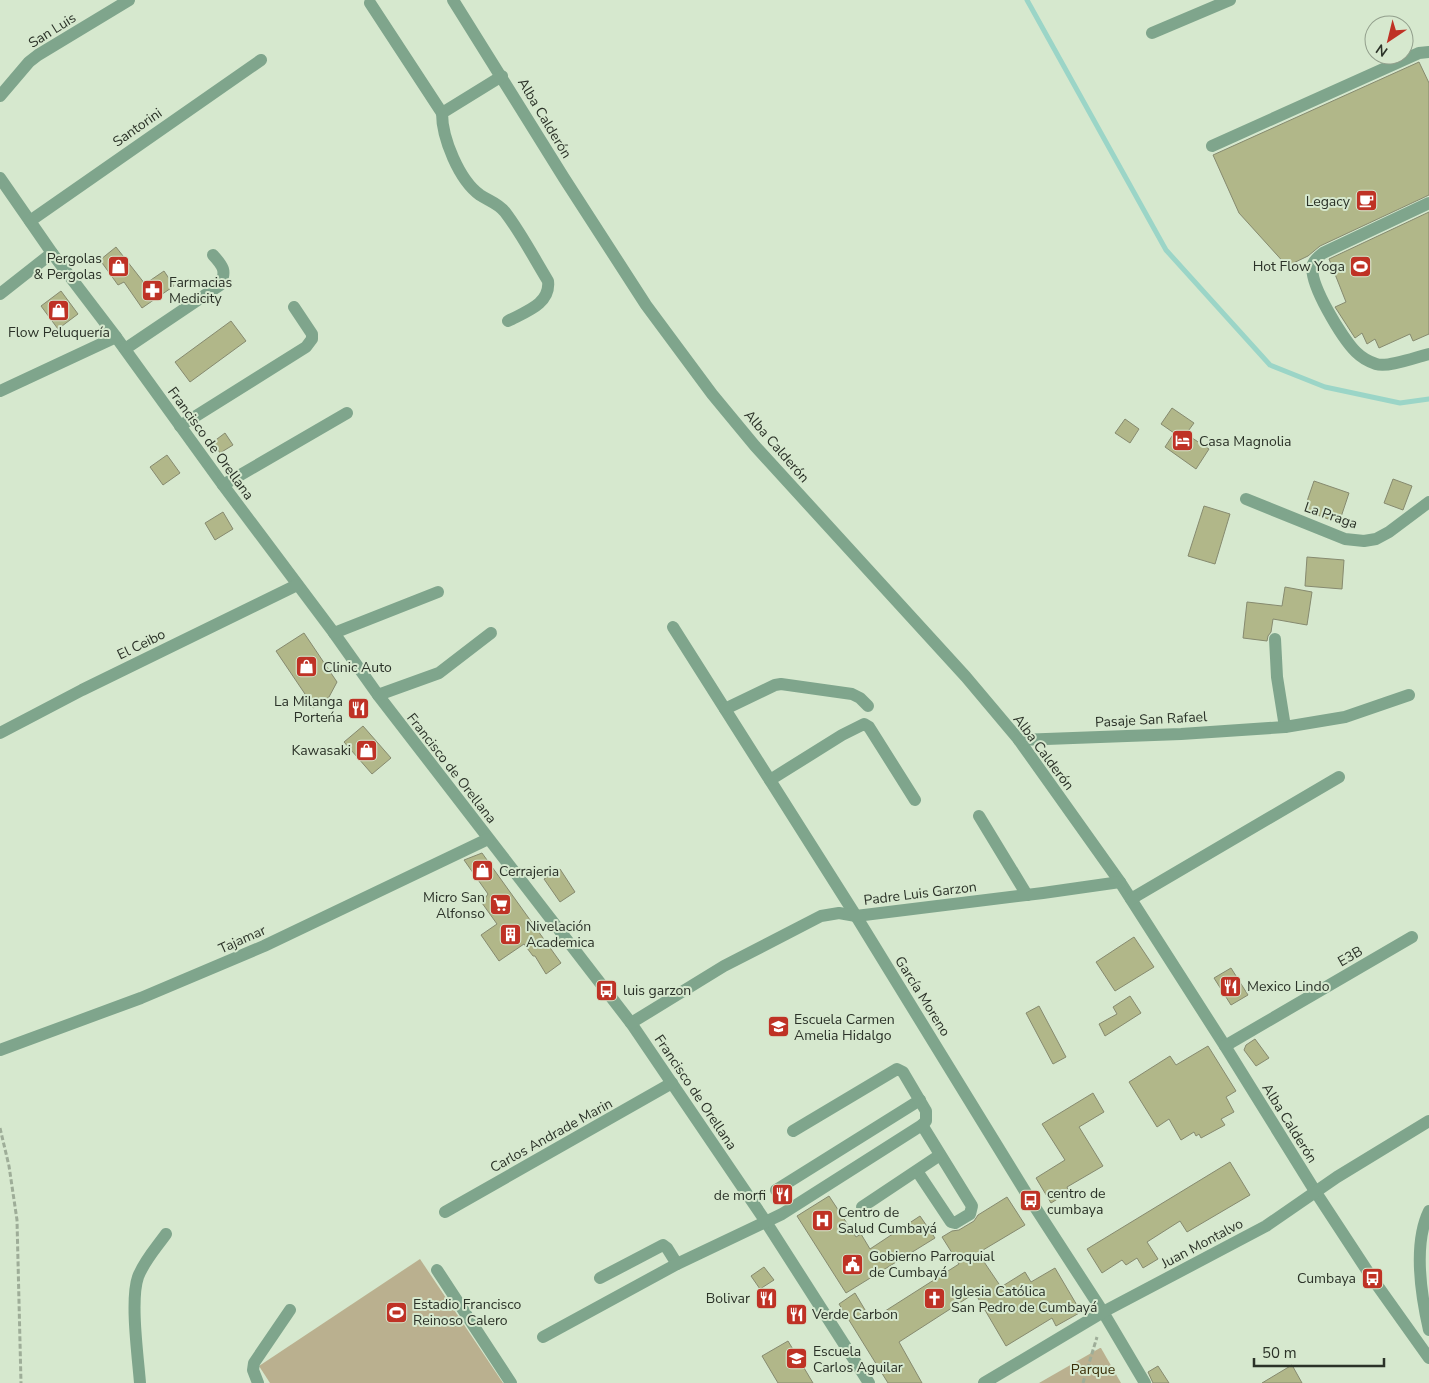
<svg xmlns="http://www.w3.org/2000/svg" width="1429" height="1383" viewBox="0 0 1429 1383" font-family="'Nunito Sans',sans-serif">
<rect width="100%" height="100%" fill="#d6e8ce"/>
<g fill="#bab08f">
<path d="M420,1259L503,1383H270L259,1366Z"/>
<path d="M1101,1348L1121,1383H1039L1100,1348Z"/>
</g>
<g fill="none" stroke-linecap="round" stroke-linejoin="round">
<path stroke="#9bd5c7" stroke-width="5" d="M1027,0L1166,250L1270,365L1325,387L1400,403L1429,399"/>
</g>
<g fill="#b1b789" stroke="#868a6f">
<path d="M1419,62L1429,83V195L1320,246L1308,256L1287,266L1239,213L1213,155Z"/>
<path d="M1429,212V334L1413,341L1410,334L1379,348L1375,339L1367,344L1362,333L1355,338L1335,307L1346,302L1329,259Z"/>
<path d="M116,247L145,284L164,271L174,286L142,308L124,282L118,285L100,260Z"/>
<path d="M61,291L78,314L58,329L41,306Z"/>
<path d="M231,321L246,341L190,382L175,362Z"/>
<path d="M1172,408L1194,423L1186,434L1209,449L1196,469L1165,447L1174,433L1161,424Z"/>
<path d="M1125,419L1139,429L1130,443L1115,433Z"/>
<path d="M225,433L233,445L220,453L213,442Z"/>
<path d="M167,455L180,473L163,485L150,467Z"/>
<path d="M1393,479L1412,486L1403,510L1384,503Z"/>
<path d="M1314,481L1349,493L1339,523L1304,510Z"/>
<path d="M1204,506L1230,514L1215,564L1188,556Z"/>
<path d="M223,512L233,529L215,540L205,523Z"/>
<path d="M1307,557L1344,560L1342,589L1305,586Z"/>
<path d="M1285,587L1312,592L1307,625L1273,619L1271,632L1268,636L1267,641L1243,638L1247,602L1282,606Z"/>
<path d="M304,633L337,682L329,697L313,708L303,695L305,694L276,651Z"/>
<path d="M363,726L391,758L372,774L344,742Z"/>
<path d="M482,853L561,963L546,974L535,956H533L524,944L499,961L481,935L497,924L482,903L488,894L464,860Z"/>
<path d="M560,869L575,892L560,902L544,879Z"/>
<path d="M1134,937L1154,967L1115,991L1096,962Z"/>
<path d="M1231,968L1248,995L1231,1005L1214,978Z"/>
<path d="M1130,996L1141,1013L1105,1036L1099,1024L1117,1014L1113,1007Z"/>
<path d="M1039,1006L1066,1057L1053,1064L1026,1013Z"/>
<path d="M1255,1039L1269,1058L1256,1066L1244,1050L1246,1045Z"/>
<path d="M1208,1046L1236,1091L1226,1097L1234,1112L1221,1119L1225,1125L1201,1138L1199,1134L1196,1136L1194,1132L1181,1140L1169,1119L1157,1127L1129,1082L1170,1056L1176,1065Z"/>
<path d="M1093,1093L1104,1112L1079,1127L1103,1166L1067,1187L1069,1192L1051,1203L1036,1178L1065,1160L1042,1124Z"/>
<path d="M1230,1162L1250,1195L1187,1232L1180,1221L1147,1242L1158,1259L1143,1268L1137,1258L1126,1265L1122,1260L1102,1273L1087,1249Z"/>
<path d="M829,1196L856,1237L861,1234L870,1249L920,1216L935,1238L846,1293L797,1216Z"/>
<path d="M1007,1197L1025,1225L978,1253L1001,1287L1025,1272L1031,1282L1055,1268L1081,1312L1056,1326L1052,1318L1006,1346L975,1293L899,1342L922,1383H888L839,1304L855,1293L871,1320L959,1264L942,1237L952,1231L959,1230L974,1221L978,1215Z"/>
<path d="M764,1267L774,1280L760,1289L751,1276Z"/>
<path d="M788,1341L813,1383H778L762,1356Z"/>
<path d="M1292,1365L1302,1383H1262Z"/>
<path d="M1158,1366L1169,1383H1153L1148,1372Z"/>
</g>
<g fill="none" stroke-linecap="round" stroke-linejoin="round">
<g stroke="#9ead98" stroke-width="3" stroke-dasharray="5 2.5" stroke-linecap="butt">
<path d="M0,1128L9,1166L17,1220L21,1383"/>
<path d="M1083,1383L1097,1337"/>
</g>
<g stroke="#7fa58c" stroke-width="12">
<path d="M453,0L564,178L646,305L712,394L755,446L966,677L1019,740L1120,882L1225,1046L1315,1191L1372,1278L1429,1358"/>
<path d="M370,3L442,113"/>
<path d="M1152,33L1230,0"/>
<path d="M502,76L442,113C442,138 459,180 480,195C489,201 498,203 505,212C521,233 534,258 548,281C551,304 525,312 508,321"/>
<path d="M0,96L29,62L38,55L129,0"/>
<path d="M1212,146L1419,53L1429,52"/>
<path d="M0,178L52,253L116,337L223,485L334,633L378,695L631,1023L766,1222L869,1383"/>
<path d="M1429,203L1323,253C1319,256 1315,259 1313,264C1307,282 1343,339 1356,352C1361,357 1370,362 1376,364C1388,368 1416,357 1429,354"/>
<path d="M30,221L261,60"/>
<path d="M0,294L52,253"/>
<path d="M125,349L220,285C227,271 223,266 213,255"/>
<path d="M0,391L116,337"/>
<path d="M180,426L306,347L312,339V334L294,307"/>
<path d="M223,485L347,413"/>
<path d="M1246,499L1345,539L1364,541L1376,539L1389,532L1429,502"/>
<path d="M673,627L856,916L1031,1201L1103,1312L1145,1383"/>
<path d="M334,633L438,592"/>
<path d="M1275,639L1277,677L1285,727"/>
<path d="M378,695L439,673L491,633"/>
<path d="M725,709L775,685L781,684L852,694L860,698L868,706"/>
<path d="M0,733L82,690L297,585"/>
<path d="M1019,740L1181,734L1285,727L1345,717L1409,695"/>
<path d="M770,780L842,735L864,724L869,727L915,800"/>
<path d="M979,816L1027,895"/>
<path d="M1131,899L1339,777"/>
<path d="M631,1023L724,966L821,916L839,913L856,916L1043,893L1120,882"/>
<path d="M1225,1046L1412,937"/>
<path d="M0,1050L141,998L264,946L488,839"/>
<path d="M917,1171L951,1222L955,1223L970,1214L972,1206L922,1125"/>
<path d="M776,1190L920,1100"/>
<path d="M862,1207L940,1155"/>
<path d="M1429,1211C1413,1244 1421,1295 1429,1330"/>
<path d="M445,1212L672,1083"/>
<path d="M437,1270L511,1383"/>
<path d="M600,1278L663,1245L667,1248L677,1264"/>
<path d="M543,1337L677,1264L782,1214L922,1125L926,1121V1111L903,1072L897,1069L793,1131"/>
<path d="M140,1383C138,1357 130,1300 138,1277C144,1261 156,1248 166,1234"/>
<path d="M258,1383L253,1370L254,1363L290,1310"/>
<path d="M984,1383L1103,1312L1266,1226L1337,1177L1429,1121"/>
</g>
</g>
<defs>
<symbol id="cafe-square" viewBox="-11 -11 22 22"><rect x="-9" y="-9" width="18" height="18" rx="4" fill="#bf3225" stroke="#d6e8ce"/><path d="M-5.5-4.5H6V0H3Q3 3.5 0 3.5H-2.5Q-5.5 3.5-5.5 0ZM3-3.2v2h1.7v-2ZM-6 4.5H4V6H-6Z" fill="#fff"/></symbol>
<symbol id="shop-square" viewBox="-11 -11 22 22"><rect x="-9" y="-9" width="18" height="18" rx="4" fill="#bf3225" stroke="#d6e8ce"/><path d="M-5-2.5h2.3a2.7 3.5 0 0 1 5.4 0H5L5.5 6h-11ZM-1.5-2.5h3a1.5 2.3 0 0 0-3 0Z" fill="#fff"/></symbol>
<symbol id="stadium-square" viewBox="-11 -11 22 22"><rect x="-9" y="-9" width="18" height="18" rx="4" fill="#bf3225" stroke="#d6e8ce"/><path d="M0-5a6.5 5 0 1 0 0 10a6.5 5 0 1 0 0-10ZM-3.5-1.8h7v3.6h-7Z" fill="#fff"/></symbol>
<symbol id="pharmacy-square" viewBox="-11 -11 22 22"><rect x="-9" y="-9" width="18" height="18" rx="4" fill="#bf3225" stroke="#d6e8ce"/><path d="M-2-6h4v4h4v4h-4v4h-4v-4h-4v-4h4Z" fill="#fff"/></symbol>
<symbol id="hotel-square" viewBox="-11 -11 22 22"><rect x="-9" y="-9" width="18" height="18" rx="4" fill="#bf3225" stroke="#d6e8ce"/><path d="M-6-4.5h1.5V1H6V5H4.5V3h-9V5H-6ZM-4 0a1.8 1.8 0 1 1 3.6 0ZM.5 0V-2.5h3Q6-2.5 6 0Z" fill="#fff"/></symbol>
<symbol id="restaurant-square" viewBox="-11 -11 22 22"><rect x="-9" y="-9" width="18" height="18" rx="4" fill="#bf3225" stroke="#d6e8ce"/><path d="M-5-6h1v4h1v-4h1v4h1v-4h1v5L-1.5 .5V6h-2V.5L-5-1ZM5-6V6H3V1.5H1.5Q1.5-4 5-6Z" fill="#fff"/></symbol>
<symbol id="supermarket-square" viewBox="-11 -11 22 22"><rect x="-9" y="-9" width="18" height="18" rx="4" fill="#bf3225" stroke="#d6e8ce"/><path d="M-6-5.5h2.5l.6 2H6L4.5 2H-2.5L-4.4-4H-6ZM-1.5 3.2a1.3 1.3 0 1 0 .1 0ZM3 3.2a1.3 1.3 0 1 0 .1 0Z" fill="#fff"/></symbol>
<symbol id="building-square" viewBox="-11 -11 22 22"><rect x="-9" y="-9" width="18" height="18" rx="4" fill="#bf3225" stroke="#d6e8ce"/><path d="M-4-6H4V6H1V3H-1V6H-4ZM-2.5-4.3h1.7v1.8h-1.7ZM.8-4.3h1.7v1.8H.8ZM-2.5-1h1.7V.8h-1.7ZM.8-1h1.7V.8H.8Z" fill="#fff"/></symbol>
<symbol id="bus-square" viewBox="-11 -11 22 22"><rect x="-9" y="-9" width="18" height="18" rx="4" fill="#bf3225" stroke="#d6e8ce"/><path d="M-5-6H5V4H4V6H2V4H-2V6H-4V4H-5ZM-3.5-4V0h7V-4ZM-3.5 1.2v1.5H-2V1.2ZM2 1.2v1.5H3.5V1.2Z" fill="#fff"/></symbol>
<symbol id="school-square" viewBox="-11 -11 22 22"><rect x="-9" y="-9" width="18" height="18" rx="4" fill="#bf3225" stroke="#d6e8ce"/><path d="M0-5L7-2L0 1L-7-2ZM-4 1L0 2.5L4 1V4Q0 6-4 4Z" fill="#fff"/></symbol>
<symbol id="hospital-square" viewBox="-11 -11 22 22"><rect x="-9" y="-9" width="18" height="18" rx="4" fill="#bf3225" stroke="#d6e8ce"/><path d="M-5-5h3v3.5h4V-5h3V5h-3V1.5h-4V5h-3Z" fill="#fff"/></symbol>
<symbol id="civic-square" viewBox="-11 -11 22 22"><rect x="-9" y="-9" width="18" height="18" rx="4" fill="#bf3225" stroke="#d6e8ce"/><path d="M-.6-6.5H3V-4.5H.6V-3L4-1V1h2V6H-6V1h2V-1L-.6-3ZM-1.2 2.5V6h2.4V2.5Z" fill="#fff"/></symbol>
<symbol id="church-square" viewBox="-11 -11 22 22"><rect x="-9" y="-9" width="18" height="18" rx="4" fill="#bf3225" stroke="#d6e8ce"/><path d="M-1.2-6h2.4v3.5h3.3v2.4h-3.3V6h-2.4V-.1h-3.3v-2.4h3.3Z" fill="#fff"/></symbol>
</defs>
<g fill-rule="evenodd">
<use href="#cafe-square" x="1354" y="188" width="25" height="25"/>
<use href="#shop-square" x="106" y="254" width="25" height="25"/>
<use href="#stadium-square" x="1348" y="254" width="25" height="25"/>
<use href="#pharmacy-square" x="140" y="278" width="25" height="25"/>
<use href="#shop-square" x="46" y="298" width="25" height="25"/>
<use href="#hotel-square" x="1170" y="428" width="25" height="25"/>
<use href="#shop-square" x="294" y="654" width="25" height="25"/>
<use href="#restaurant-square" x="346" y="696" width="25" height="25"/>
<use href="#shop-square" x="354" y="738" width="25" height="25"/>
<use href="#shop-square" x="470" y="858" width="25" height="25"/>
<use href="#supermarket-square" x="488" y="892" width="25" height="25"/>
<use href="#building-square" x="498" y="922" width="25" height="25"/>
<use href="#restaurant-square" x="1218" y="974" width="25" height="25"/>
<use href="#bus-square" x="594" y="978" width="25" height="25"/>
<use href="#school-square" x="766" y="1014" width="25" height="25"/>
<use href="#restaurant-square" x="770" y="1182" width="25" height="25"/>
<use href="#bus-square" x="1018" y="1188" width="25" height="25"/>
<use href="#hospital-square" x="810" y="1208" width="25" height="25"/>
<use href="#civic-square" x="840" y="1252" width="25" height="25"/>
<use href="#bus-square" x="1360" y="1266" width="25" height="25"/>
<use href="#restaurant-square" x="754" y="1286" width="25" height="25"/>
<use href="#church-square" x="922" y="1286" width="25" height="25"/>
<use href="#stadium-square" x="384" y="1300" width="25" height="25"/>
<use href="#restaurant-square" x="784" y="1302" width="25" height="25"/>
<use href="#school-square" x="784" y="1346" width="25" height="25"/>
</g>
<g text-anchor="middle" stroke-width="4" stroke-linejoin="round" paint-order="stroke">
<g font-size="14" fill="#2b3228" stroke="#d6e8ce">
<text transform="translate(52 30) rotate(-32)" y="5">San Luis</text>
<text transform="translate(545 118) rotate(59)" y="5">Alba Calderón</text>
<text transform="translate(137 127) rotate(-35)" y="5">Santorini</text>
<text transform="translate(211 443) rotate(54)" y="5">Francisco de Orellana</text>
<text transform="translate(777 446) rotate(49)" y="5">Alba Calderón</text>
<text transform="translate(1331 515) rotate(19)" y="5">La Praga</text>
<text transform="translate(141 644) rotate(-26)" y="5">El Ceibo</text>
<text transform="translate(1151 719) rotate(-3)" y="5">Pasaje San Rafael</text>
<text transform="translate(1044 752) rotate(53)" y="5">Alba Calderón</text>
<text transform="translate(452 768) rotate(52)" y="5">Francisco de Orellana</text>
<text transform="translate(920 893) rotate(-7)" y="5">Padre Luis Garzon</text>
<text transform="translate(242 939) rotate(-24)" y="5">Tajamar</text>
<text transform="translate(1350 956) rotate(-30)" y="5">E3B</text>
<text transform="translate(923 996) rotate(58)" y="5">García Moreno</text>
<text transform="translate(696 1092) rotate(56)" y="5">Francisco de Orellana</text>
<text transform="translate(1290 1123) rotate(58)" y="5">Alba Calderón</text>
<text transform="translate(551 1135) rotate(-29)" y="5">Carlos Andrade Marin</text>
<text transform="translate(1202 1243) rotate(-28)" y="5">Juan Montalvo</text>
</g>
<g font-size="14" fill="#2b3228" stroke="#d6e8ce" text-anchor="start">
<text x="1350" y="206" text-anchor="end">Legacy</text>
<text x="102" y="263" text-anchor="end">Pergolas<tspan x="102" dy="16">&amp; Pergolas</tspan></text>
<text x="1345" y="271" text-anchor="end">Hot Flow Yoga</text>
<text x="169" y="287">Farmacias<tspan x="169" dy="16">Medicity</tspan></text>
<text x="59" y="337" text-anchor="middle">Flow Peluquería</text>
<text x="1199" y="446">Casa Magnolia</text>
<text x="323" y="672">Clinic Auto</text>
<text x="343" y="706" text-anchor="end">La Milanga<tspan x="343" dy="16">Porteńa</tspan></text>
<text x="351" y="755" text-anchor="end">Kawasaki</text>
<text x="499" y="876">Cerrajeria</text>
<text x="485" y="902" text-anchor="end">Micro San<tspan x="485" dy="16">Alfonso</tspan></text>
<text x="526" y="931">Nivelación<tspan x="526" dy="16">Academica</tspan></text>
<text x="1247" y="991">Mexico Lindo</text>
<text x="623" y="995">luis garzon</text>
<text x="794" y="1024">Escuela Carmen<tspan x="794" dy="16">Amelia Hidalgo</tspan></text>
<text x="1047" y="1198">centro de<tspan x="1047" dy="16">cumbaya</tspan></text>
<text x="766" y="1200" text-anchor="end">de morfi</text>
<text x="838" y="1217">Centro de<tspan x="838" dy="16">Salud Cumbayá</tspan></text>
<text x="869" y="1261">Gobierno Parroquial<tspan x="869" dy="16">de Cumbayá</tspan></text>
<text x="1356" y="1283" text-anchor="end">Cumbaya</text>
<text x="951" y="1296">Iglesia Católica<tspan x="951" dy="16">San Pedro de Cumbayá</tspan></text>
<text x="750" y="1303" text-anchor="end">Bolivar</text>
<text x="413" y="1309">Estadio Francisco<tspan x="413" dy="16">Reinoso Calero</tspan></text>
<text x="812" y="1319">Verde Carbon</text>
<text x="813" y="1356">Escuela<tspan x="813" dy="16">Carlos Aguilar</tspan></text>
</g>
<g font-size="14" fill="#392e07" stroke="#d6e8ce">
<text x="1093" y="1374">Parque</text>
</g>
</g>
<g transform="translate(1389 40) rotate(215)"><circle r="24" fill="#d6e8ce" stroke="#929f8c"/>
<path d="M0-4L9 19L0 12L-9 19Z" fill="#bf3225"/>
<text y="-8" font-size="14" font-weight="bold" text-anchor="middle" fill="#2b3228">N</text>
</g>
<path d="M1254 1358v8h130v-8" fill="none" stroke="#2b3228" stroke-width="2.5"/>
<text x="1262" y="1358" font-size="15" fill="#2b3228" stroke="#d6e8ce" stroke-width="4" paint-order="stroke">50 m</text>
</svg>
